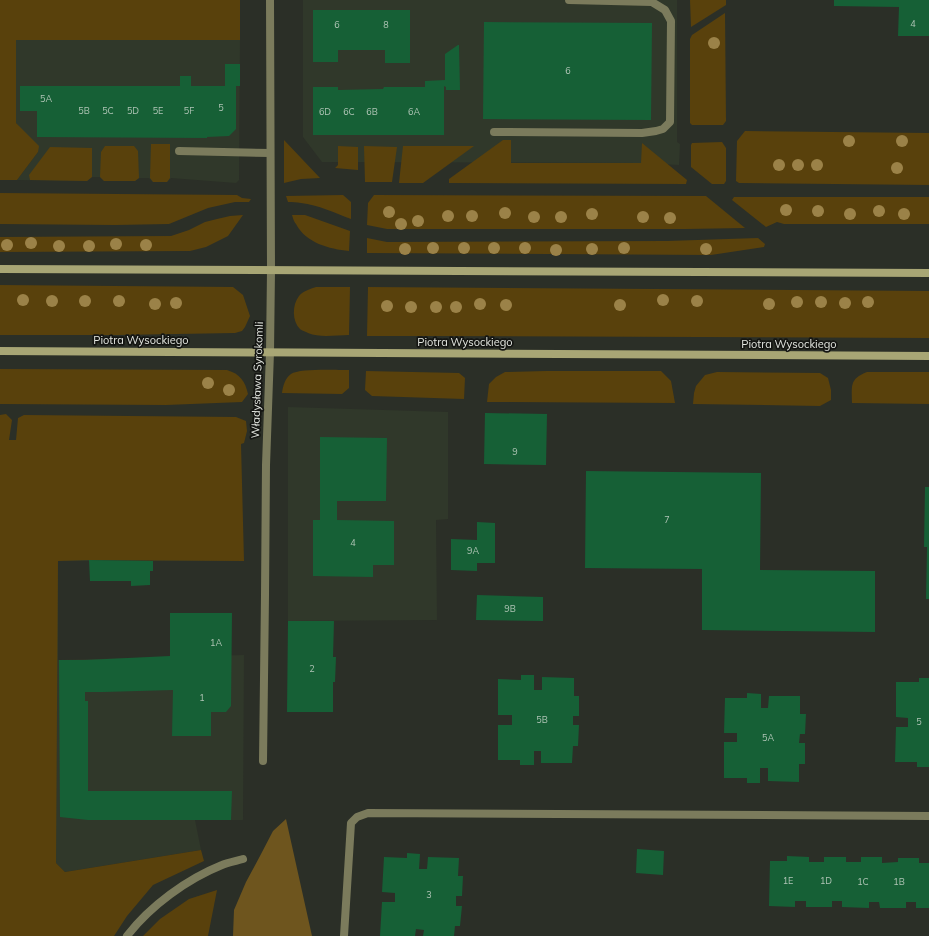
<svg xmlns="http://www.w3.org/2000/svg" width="929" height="936" viewBox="0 0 929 936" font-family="Mulish,sans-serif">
<rect width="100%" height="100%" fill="#2b2f27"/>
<g fill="#30382a">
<path d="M303,0H677V142L680,144L679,165L642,163L322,162L303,137Z"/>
<path d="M16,40H240L239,180L236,183L171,178L167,182H153L149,178H139L135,181H104L100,177H92L87,181L17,180L38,152L16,123Z"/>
<path d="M288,407L448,412V519L436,520L437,620L288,621Z"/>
<path d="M0,440L244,561H58V660L244,655L243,820H195L201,850L65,872L56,863Z"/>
</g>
<g fill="#59410c">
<path d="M0,0H240V40H16V123L39,146L38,152L17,180H0Z"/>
<path d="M690,0H726V5L691,27Z"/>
<path d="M725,13L726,121L723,125H692L690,123V39L692,35Z"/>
<path d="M745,131L929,133V185L739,183L736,181L737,141Z"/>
<path d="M284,140L320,178L301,179L284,183Z"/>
<path d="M503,140H511V163H641L642,143L687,180L686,184L449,183V179Z"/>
<path d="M722,142L726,148V181L724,184H712L691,167V145L692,143Z"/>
<path d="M151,144H170V178L167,182H153L150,178Z"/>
<path d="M105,146H134L138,151L139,178L135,181H104L100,177L101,152Z"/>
<path d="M338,146L358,147V170L335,168L338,165Z"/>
<path d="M364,146L397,147L392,182H365Z"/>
<path d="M403,146H474L423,183H399Z"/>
<path d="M50,147L92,148V177L87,181L30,180L29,175Z"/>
<path d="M0,193L237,195L242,198L251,199L249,202H235L208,208L169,224L115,225L0,224Z"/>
<path d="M343,195L351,202V219C335,213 318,205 301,203C297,202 292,202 288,202L286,196Z"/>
<path d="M374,195L706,196L745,228L686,229H387L367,225L368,203Z"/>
<path d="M734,197H929V224H784L777,222L766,227L732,200Z"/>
<path d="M243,215L228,236L206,247L190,251L0,252V237L171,236L189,230L205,222L217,219L230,216Z"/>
<path d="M292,215H305L350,231L349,251C329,249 306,243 296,224C294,222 293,218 292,215Z"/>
<path d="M367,238L387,242L667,241L758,238L765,244L764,247L711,255L367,253Z"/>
<path d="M0,285L233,287L243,295L250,316L245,327L242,331L235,333L118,335H0Z"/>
<path d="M316,287H350L349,335C336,335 320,338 308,333C306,332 301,330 300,329C292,321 292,305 299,296C303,291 310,289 316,287Z"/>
<path d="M368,287L929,291V338L423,336H367Z"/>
<path d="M0,369L227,370C240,374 245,381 248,394L242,402L166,405L0,404Z"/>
<path d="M349,370V388L342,394L282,393C283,386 285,378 291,374C299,368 337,370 349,370Z"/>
<path d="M366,371L459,373L465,378L464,399L372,396L365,390Z"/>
<path d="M546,371H661L671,381L675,403L487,402L489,384L496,377L505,372Z"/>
<path d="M717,372L820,373L828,378L831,390V400L820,406L693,404L694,393L696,386L705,375Z"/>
<path d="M867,372H929V404L852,403C852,386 849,379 867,372Z"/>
<path d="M6,414L12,420L9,440H16L18,418L24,415L236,417L246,421L247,431L244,443L241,444L244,561L89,560L58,561L56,863L65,872L201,850L204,861L153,885L127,916L114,936H0V415Z"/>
<path d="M217,890L208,936H143L160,919L189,899Z"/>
</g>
<path fill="#6e551e" d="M286,819L312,936H233L234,910L246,882L260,856L273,831Z"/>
<g fill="#166036">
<path d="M834,0H929V36H898L899,7L834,6Z"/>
<path d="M313,10H410V63H385V50H338V62H313Z"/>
<path d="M484,22L652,23L651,120L483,119Z"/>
<path d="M458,45H459L460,90H446V87L444,86V135H313V87H338V90L383,89L384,87H425V81L445,80V54Z"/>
<path d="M225,64H240V86H236V129L229,136L207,137V138L37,137V111H20V86H180V76H191V86H225Z"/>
<path d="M485,413L547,414L546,465L484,464Z"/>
<path d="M320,437L387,438L386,501H337V520L394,521V565H373V577L313,576V520H320Z"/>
<path d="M586,471L761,473L760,570L875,571V632L702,630V569L585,568Z"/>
<path d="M925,487H929V599H926L927,547H924Z"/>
<path d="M477,522L495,523V563H477V571L451,570V539L477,540Z"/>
<path d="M89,560L153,561V571H150V585L131,586V581H90Z"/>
<path d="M477,595L543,597V621L476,620Z"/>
<path d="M170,613H232L231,706L226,712H211V736H172L173,690L103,692H85V701H88V791H232L231,820H88L60,817L59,660H85L170,656Z"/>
<path d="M288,621H334L333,657H336L335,682H333V712H287Z"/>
<path d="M521,675H534V690H542V677L574,678V696H579V716H573V725H579L578,746H573L572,763H541V751H534V765H520V760H498V725H512V715H498V679L521,680Z"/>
<path d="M919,678H929V767H917V762H895L896,727H908V718L896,717V682H919Z"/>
<path d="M747,693L761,694V708H768L769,696H800V714H806L805,734H800L799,743H805V764H799V782L768,781V768H760V783H747V778H724V742H737V733H724L725,698H747Z"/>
<path d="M637,849L664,851L663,875L636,873Z"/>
<path d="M407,853L420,854L419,869H427L428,857L459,858L458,876H463L462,896H456V906H462L460,926H455L454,936H423L424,930L416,929L415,936H380L382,902H395V893L382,892L384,857L407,858Z"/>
<path d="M787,856L809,857V862H824V857H846V862H861V857H882V863L898,862V858H919V863H929V908H916V902H906V908H880L879,902H869V908L842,907V901H832V907H806V901H795V907L769,906L770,861H787Z"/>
</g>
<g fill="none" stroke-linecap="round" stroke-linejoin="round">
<g stroke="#7b7b5c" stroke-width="8">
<path d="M179,151L270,153"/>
<path d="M127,936C150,906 187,879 222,865C229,862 236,861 243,859"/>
<path d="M344,936L351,823L357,817L368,813L929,816"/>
</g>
<g stroke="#7b7b5c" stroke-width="8">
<path d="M494,132L642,133L656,131L663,129L670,122L671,21L665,10L652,2L569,0"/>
<path d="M263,761L265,595L266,465L270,352L271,270L270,0"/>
</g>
<g stroke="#a8a675" stroke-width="8">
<path d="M0,269L929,273"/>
<path d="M0,351L929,356"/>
</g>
</g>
<g fill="#9b8248">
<circle cx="714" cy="43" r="6"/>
<circle cx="849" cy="141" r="6"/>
<circle cx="902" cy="141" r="6"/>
<circle cx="779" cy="165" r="6"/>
<circle cx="798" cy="165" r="6"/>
<circle cx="817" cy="165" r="6"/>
<circle cx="897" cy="168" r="6"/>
<circle cx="786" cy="210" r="6"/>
<circle cx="818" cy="211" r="6"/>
<circle cx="879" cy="211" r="6"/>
<circle cx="389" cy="212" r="6"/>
<circle cx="505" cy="213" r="6"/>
<circle cx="592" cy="214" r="6"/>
<circle cx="850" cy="214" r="6"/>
<circle cx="904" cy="214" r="6"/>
<circle cx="448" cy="216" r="6"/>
<circle cx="472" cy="216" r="6"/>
<circle cx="534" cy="217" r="6"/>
<circle cx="561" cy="217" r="6"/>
<circle cx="643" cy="217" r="6"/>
<circle cx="670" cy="218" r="6"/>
<circle cx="418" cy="221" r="6"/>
<circle cx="401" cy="224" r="6"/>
<circle cx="31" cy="243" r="6"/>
<circle cx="116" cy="244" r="6"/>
<circle cx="7" cy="245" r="6"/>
<circle cx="146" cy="245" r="6"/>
<circle cx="59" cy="246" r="6"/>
<circle cx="89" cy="246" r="6"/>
<circle cx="433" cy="248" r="6"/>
<circle cx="464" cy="248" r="6"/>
<circle cx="494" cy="248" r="6"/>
<circle cx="525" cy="248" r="6"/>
<circle cx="624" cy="248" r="6"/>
<circle cx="405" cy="249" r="6"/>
<circle cx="592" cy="249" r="6"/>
<circle cx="706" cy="249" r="6"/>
<circle cx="556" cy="250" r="6"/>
<circle cx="23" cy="300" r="6"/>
<circle cx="663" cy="300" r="6"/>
<circle cx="52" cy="301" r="6"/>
<circle cx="85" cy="301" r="6"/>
<circle cx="119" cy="301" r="6"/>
<circle cx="697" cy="301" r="6"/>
<circle cx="797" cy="302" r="6"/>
<circle cx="821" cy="302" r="6"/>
<circle cx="868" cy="302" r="6"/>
<circle cx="176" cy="303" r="6"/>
<circle cx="845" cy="303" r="6"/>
<circle cx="155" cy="304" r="6"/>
<circle cx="480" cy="304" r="6"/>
<circle cx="769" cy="304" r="6"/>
<circle cx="506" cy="305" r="6"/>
<circle cx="620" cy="305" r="6"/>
<circle cx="387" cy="306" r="6"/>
<circle cx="411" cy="307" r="6"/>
<circle cx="436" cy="307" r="6"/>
<circle cx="456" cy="307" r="6"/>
<circle cx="208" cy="383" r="6"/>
<circle cx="229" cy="390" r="6"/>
</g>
<g text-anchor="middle" stroke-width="3.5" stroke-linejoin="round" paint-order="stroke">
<g font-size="9" fill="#b0c5b6">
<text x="913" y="27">4</text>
<text x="337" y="28">6</text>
<text x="386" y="28">8</text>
<text x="568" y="74">6</text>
<text x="46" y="102">5A</text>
<text x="221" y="111">5</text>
<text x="84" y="114">5B</text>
<text x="108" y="114">5C</text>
<text x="133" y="114">5D</text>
<text x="158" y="114">5E</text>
<text x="189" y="114">5F</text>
<text x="325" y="115">6D</text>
<text x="349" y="115">6C</text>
<text x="372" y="115">6B</text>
<text x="414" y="115">6A</text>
<text x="515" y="455">9</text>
<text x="667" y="523">7</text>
<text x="353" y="546">4</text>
<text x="473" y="554">9A</text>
<text x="510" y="612">9B</text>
<text x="216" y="646">1A</text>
<text x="312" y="672">2</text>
<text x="202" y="701">1</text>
<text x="542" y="723">5B</text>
<text x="919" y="725">5</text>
<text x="768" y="741">5A</text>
<text x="788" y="884">1E</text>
<text x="826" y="884">1D</text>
<text x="863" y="885">1C</text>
<text x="899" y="885">1B</text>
<text x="429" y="898">3</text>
</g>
<g font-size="11" fill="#e4e7e1" stroke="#151613">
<text x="141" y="344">Piotra Wysockiego</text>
<text x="465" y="346">Piotra Wysockiego</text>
<text x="789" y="348">Piotra Wysockiego</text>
<text transform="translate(257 380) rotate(-88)" y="4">Władysława Syrokomli</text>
</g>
</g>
</svg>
